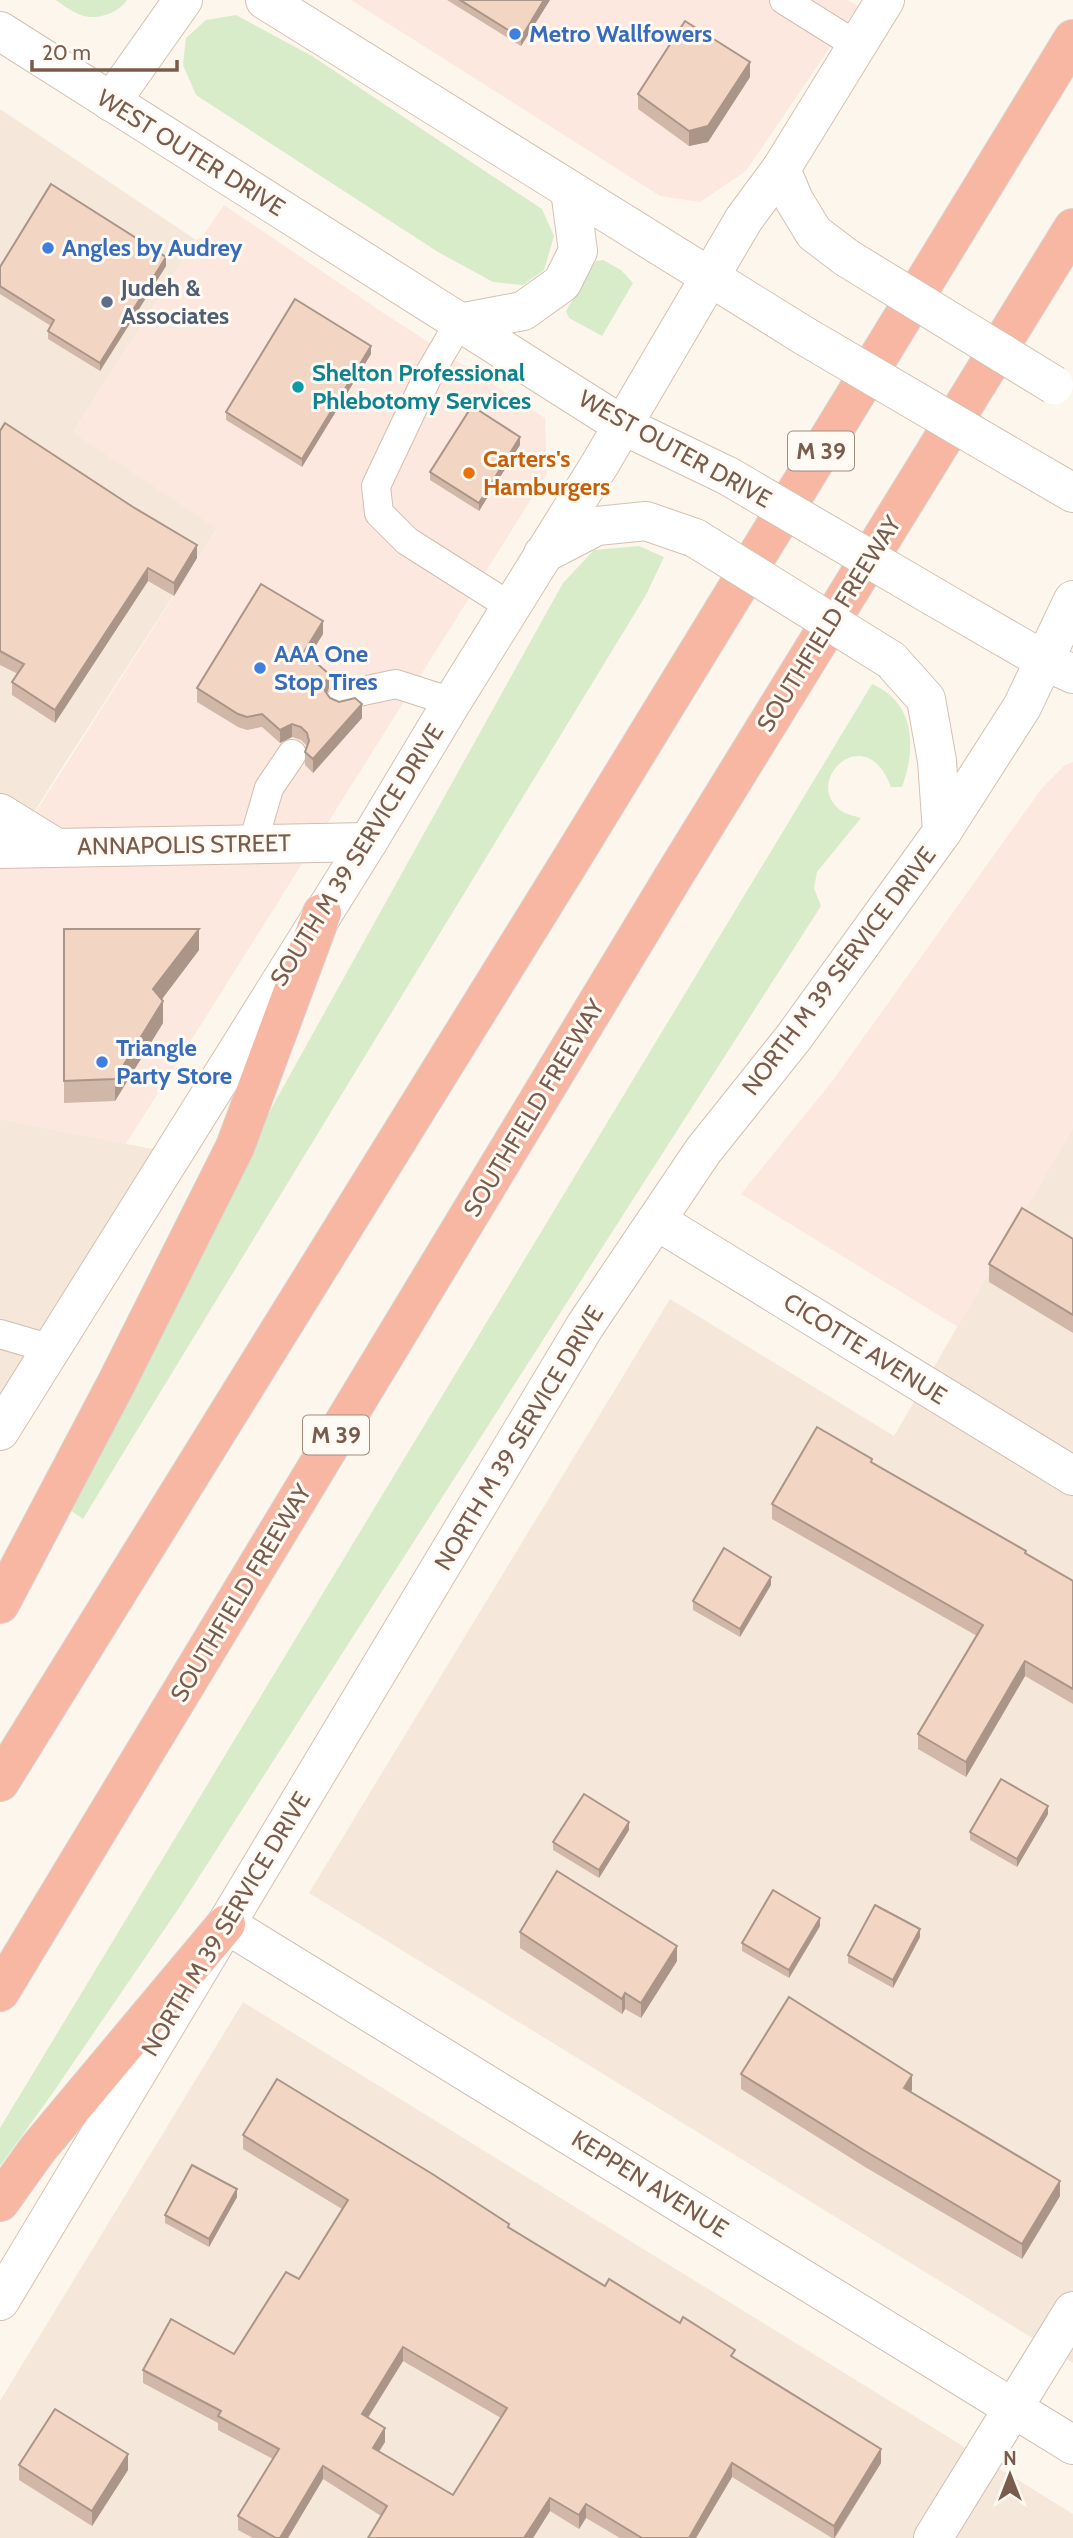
<svg xmlns="http://www.w3.org/2000/svg" width="1073" height="2538" viewBox="0 0 1073 2538" font-family="Cabin,sans-serif">
<rect width="100%" height="100%" fill="#fdf6ec"/>
<g fill="#f5e8da">
<path d="M0,109L196,240L73,432L217,528L61,769L0,867Z"/>
<path d="M0,1119L173,1153L0,1434Z"/>
<path d="M1073,1127V2363L309,1893L670,1299L894,1436Z"/>
<path d="M243,2002L1073,2514V2538H0V2401Z"/>
</g>
<g fill="#fde8e0">
<path d="M351,0H848L858,6L746,171L700,202L660,196Z"/>
<path d="M224,205L382,312L545,418L547,474L126,1144L0,1119V868L217,528L73,432L196,240L202,237Z"/>
<path d="M1073,762V1127L958,1327L741,1194L833,1080L1042,788L1065,765Z"/>
</g>
<g fill="#d8ecc9">
<path d="M56,0H127C119,13 96,21 81,15C72,12 63,5 56,0Z"/>
<path d="M236,15L312,56L542,209L554,236L544,270L523,285L493,282L438,252L196,95L183,65L186,38L206,20Z"/>
<path d="M603,260L621,270L633,283L602,336L569,318L566,311L596,261Z"/>
<path d="M639,546L664,557L646,595L83,1519L66,1507L266,1118L563,583L594,550Z"/>
<path d="M872,684C916,703 916,749 902,787H891C866,719 802,780 840,810C845,814 855,816 861,818L817,872L814,888L821,906L181,1905L52,2094L0,2166V2128Z"/>
</g>
<g fill="none" stroke-linecap="round" stroke-linejoin="round">
<defs>
<g id="service">
<path d="M784,0L856,45"/>
<path d="M459,323L428,376L376,486L379,513L407,541L511,607"/>
<path d="M341,699L358,692L396,684L452,702"/>
<path d="M253,843L269,788L292,754"/>
<path d="M0,1334L51,1349"/>
</g>
<g id="minor">
<path d="M0,813L55,847"/>
<path d="M657,1221L1073,1476"/>
<path d="M226,1924L1073,2445"/>
<path d="M933,2538L1073,2311"/>
</g>
<path id="tertiary" d="M0,849L368,842"/>
<g id="secondary">
<path d="M265,0L803,335"/>
<path d="M0,31L622,425L728,476"/>
<path d="M111,102L183,0"/>
<path d="M781,169L794,200L814,233L847,258"/>
<path d="M459,323L523,311L562,283L578,251L570,190"/>
<path d="M1018,461L1073,493"/>
<path d="M543,554L597,526L646,521L695,538"/>
<path d="M936,598L1045,661L1073,674"/>
<path d="M891,660L926,699L937,761L942,832"/>
<path d="M0,1431L368,842L452,702L600,464L744,219L781,169L885,0"/>
<path d="M0,2301L585,1326L703,1151L794,1037L942,832L1022,707L1073,600"/>
</g>
<g id="motorway">
<path d="M0,1604L117,1382L235,1147L322,913"/>
<path d="M0,1782L569,863L1073,39"/>
<path d="M0,1992L672,879L1073,228"/>
<path d="M0,2202L37,2150L226,1924"/>
</g>
</defs>
<use href="#service" stroke="#d1beb0" stroke-width="30"/>
<use href="#minor" stroke="#d1beb0" stroke-width="40"/>
<use href="#tertiary" stroke="#d1beb0" stroke-width="40"/>
<use href="#secondary" stroke="#d6c0b0" stroke-width="40"/>
<use href="#motorway" stroke="#dad1cd" stroke-width="40"/>
<use href="#service" stroke="#fff" stroke-width="28"/>
<use href="#minor" stroke="#fff" stroke-width="38"/>
<use href="#tertiary" stroke="#fff" stroke-width="38"/>
<use href="#secondary" stroke="#fff" stroke-width="38"/>
<use href="#motorway" stroke="#f7b7a3" stroke-width="38"/>
<defs>
<g id="secondary-bridge">
<path d="M847,258L1054,385"/>
<path d="M803,335L1018,461"/>
<path d="M728,476L936,598"/>
<path d="M695,538L891,660"/>
</g>
</defs>
<use href="#secondary-bridge" stroke="#d6c0b0" stroke-width="40" stroke-linecap="butt"/>
<use href="#secondary-bridge" stroke="#fff" stroke-width="38"/>
</g>
<g fill="#d1b7a8" fill-rule="evenodd">
<path d="M447,0H550L521,46Z"/>
<path d="M750,77L708,142L689,146L638,109V94Z"/>
<path d="M166,266L100,371L48,339V331L51,326L0,294V267Z"/>
<path d="M371,354L302,467L226,420V412Z"/>
<path d="M0,431L197,558L174,596L148,581L55,723L12,695V682L18,674L0,665Z"/>
<path d="M520,445L479,511L430,480V472Z"/>
<path d="M323,634L309,656L329,688L327,693L330,698L362,718L313,773L305,765V752L307,746L301,740L292,737L280,743L262,727L247,730L238,727L197,702V688Z"/>
<path d="M64,929L199,950L162,999L163,1023L115,1101L64,1103Z"/>
<path d="M1073,1239V1333L989,1282V1264Z"/>
<path d="M872,1463L1073,1581V1704L1025,1676L966,1777L918,1749V1734L977,1636L772,1519V1504Z"/>
<path d="M771,1585L740,1637L693,1610V1601Z"/>
<path d="M1048,1814L1017,1867L970,1840V1832Z"/>
<path d="M629,1830L599,1878L553,1850V1842Z"/>
<path d="M820,1926L789,1978L742,1951V1943Z"/>
<path d="M520,1932L677,1961L641,2018L625,2009L622,2014L520,1948Z"/>
<path d="M920,1937L893,1988L848,1963V1955Z"/>
<path d="M741,2074L912,2090L911,2092L1060,2196L1022,2259L865,2167L741,2089Z"/>
<path d="M243,2135L509,2228L605,2286L735,2359L881,2463L835,2538H832L732,2477L696,2538H620L586,2518L579,2529L550,2511L533,2538H368L381,2516L323,2479L288,2538H253L238,2530V2516L273,2459L218,2430V2423L143,2383V2370L234,2354L299,2279L342,2209L243,2149ZM403,2361L501,2418L453,2495L379,2451L385,2442L368,2418Z"/>
<path d="M237,2197L209,2247L165,2223V2215Z"/>
<path d="M19,2465L128,2470L92,2526L19,2480Z"/>
</g>
<g fill="#aa9588">
<path d="M544,0H550L521,46V38Z"/>
<path d="M750,62V77L708,142L689,146V131Z"/>
<path d="M166,257V266L100,371V363Z"/>
<path d="M371,346V354L302,467V459Z"/>
<path d="M520,437V445L479,511V503Z"/>
<path d="M197,545V558L174,596V583Z"/>
<path d="M148,568V581L55,723V710Z"/>
<path d="M323,621V634L304,665V652Z"/>
<path d="M329,674V688L325,697V684Z"/>
<path d="M362,704V718L313,773V759Z"/>
<path d="M292,724V737L280,743V730Z"/>
<path d="M199,929V950L153,1011V989Z"/>
<path d="M163,1001V1023L115,1101V1079Z"/>
<path d="M771,1577V1585L740,1637V1629Z"/>
<path d="M1025,1661V1676L966,1777V1762Z"/>
<path d="M1048,1806V1814L1017,1867V1859Z"/>
<path d="M629,1822V1830L599,1878V1870Z"/>
<path d="M820,1918V1926L789,1978V1970Z"/>
<path d="M920,1929V1937L893,1988V1980Z"/>
<path d="M677,1946V1961L641,2018V2003Z"/>
<path d="M625,1993V2009L622,2014V1999Z"/>
<path d="M912,2075V2090L904,2103V2088Z"/>
<path d="M1060,2181V2196L1022,2259V2244Z"/>
<path d="M237,2189V2197L209,2247V2239Z"/>
<path d="M403,2347V2361L362,2427V2414Z"/>
<path d="M385,2428V2442L373,2461V2448Z"/>
<path d="M881,2449V2463L834,2538V2526Z"/>
<path d="M128,2454V2470L92,2526V2511Z"/>
<path d="M732,2463V2477L696,2538H689Z"/>
<path d="M323,2466V2479L288,2538H280Z"/>
<path d="M550,2498V2511L533,2538H524Z"/>
<path d="M586,2504V2518L579,2529V2515Z"/>
</g>
<g fill="#f3d5c3" stroke="#aa9588" stroke-width="2" fill-rule="evenodd">
<path d="M460,0H544L521,38Z"/>
<path d="M685,21L750,62L708,126L689,131L638,94Z"/>
<path d="M51,184L166,257L100,363L48,331L54,320L0,286V267Z"/>
<path d="M295,299L371,346L302,459L226,412Z"/>
<path d="M472,406L520,437L479,503L430,472Z"/>
<path d="M5,423L133,507L197,545L174,583L148,568L55,710L12,682L24,664L0,651V431Z"/>
<path d="M261,584L323,621L304,652L329,674L325,684V691L330,698L339,702L355,698L362,704L313,759L305,752L309,741L307,733L301,727L292,724L280,730L262,714L247,717L238,714L197,688Z"/>
<path d="M64,929H199L153,989L163,1001L115,1079L64,1081Z"/>
<path d="M1022,1208L1073,1239V1315L989,1264Z"/>
<path d="M817,1427L872,1459L871,1462L1026,1551L1025,1553L1073,1581V1689L1025,1661L966,1762L918,1734L983,1625L772,1504Z"/>
<path d="M724,1548L771,1577L740,1629L693,1601Z"/>
<path d="M1001,1779L1048,1806L1017,1859L970,1832Z"/>
<path d="M584,1794L629,1822L599,1870L553,1842Z"/>
<path d="M557,1871L677,1946L641,2003L625,1993L622,1999L520,1932Z"/>
<path d="M773,1890L820,1918L789,1970L742,1943Z"/>
<path d="M875,1905L920,1929L893,1980L848,1955Z"/>
<path d="M789,1997L912,2075L904,2088L1060,2181L1022,2244L865,2151L741,2074Z"/>
<path d="M277,2079L434,2175L509,2224L508,2227L605,2286L609,2279L680,2323L683,2317L735,2350L731,2356L881,2449L834,2526L732,2463L689,2538H642L586,2504L579,2515L550,2498L524,2538H368L387,2506L323,2466L280,2538H276L238,2516L279,2449L218,2416L221,2411L143,2370L171,2319L234,2354L286,2272L299,2279L348,2200L243,2135ZM403,2347L507,2408L453,2495L373,2448L385,2428L362,2414Z"/>
<path d="M192,2165L237,2189L209,2239L165,2215Z"/>
<path d="M55,2409L128,2454L92,2511L19,2465Z"/>
</g>
<g fill="#3f7fe0" stroke="#fffaf3" stroke-width="2.5">
<circle cx="515" cy="34" r="7"/>
<circle cx="48" cy="248" r="7"/>
<circle cx="260" cy="668" r="7"/>
<circle cx="102" cy="1062" r="7"/>
</g>
<circle fill="#5c6f8a" stroke="#fffaf3" stroke-width="2.5" cx="107" cy="302" r="7"/>
<circle fill="#0f9aa8" stroke="#fffaf3" stroke-width="2.5" cx="298" cy="387" r="7"/>
<circle fill="#e8710a" stroke="#fffaf3" stroke-width="2.5" cx="469" cy="473" r="7"/>
<g text-anchor="middle" stroke-width="6" stroke-linejoin="round" paint-order="stroke">
<g fill="#fffaf3" stroke="#a28b7f" stroke-width="2">
<rect x="788" y="431.5" width="66" height="39" rx="5"/>
<rect x="303" y="1415.5" width="66" height="39" rx="5"/>
</g>
<g font-size="23" font-weight="bold" fill="#7a5c4d">
<text x="821" y="459">M 39</text>
<text x="336" y="1443">M 39</text>
</g>
<g font-size="24" font-weight="bold" fill="#366cbe" stroke="#fffaf3" text-anchor="start">
<text x="529" y="42">Metro Wallfowers</text>
<text x="62" y="256">Angles by Audrey</text>
<text x="274" y="662">AAA One<tspan x="274" dy="28">Stop Tires</tspan></text>
<text x="116" y="1056">Triangle<tspan x="116" dy="28">Party Store</tspan></text>
</g>
<g font-size="24" fill="#7a5c4d" stroke="#fffaf3">
<text transform="translate(191 153) rotate(32)" y="8">WEST OUTER DRIVE</text>
<text transform="translate(675 449) rotate(29)" y="8">WEST OUTER DRIVE</text>
<text transform="translate(829 624) rotate(-58)" y="8">SOUTHFIELD FREEWAY</text>
<text transform="translate(184 845) rotate(-1)" y="8">ANNAPOLIS STREET</text>
<text transform="translate(357 855) rotate(-58)" y="8">SOUTH M 39 SERVICE DRIVE</text>
<text transform="translate(839 971) rotate(-53)" y="8">NORTH M 39 SERVICE DRIVE</text>
<text transform="translate(534 1108) rotate(-59)" y="8">SOUTHFIELD FREEWAY</text>
<text transform="translate(865 1349) rotate(32)" y="8">CICOTTE AVENUE</text>
<text transform="translate(519 1438) rotate(-59)" y="8">NORTH M 39 SERVICE DRIVE</text>
<text transform="translate(241 1593) rotate(-59)" y="8">SOUTHFIELD FREEWAY</text>
<text transform="translate(226 1924) rotate(-59)" y="8">NORTH M 39 SERVICE DRIVE</text>
<text transform="translate(650 2184) rotate(32)" y="8">KEPPEN AVENUE</text>
</g>
<g font-size="24" font-weight="bold" fill="#4e5e75" stroke="#fffaf3" text-anchor="start">
<text x="121" y="296">Judeh &amp;<tspan x="121" dy="28">Associates</tspan></text>
</g>
<g font-size="24" font-weight="bold" fill="#0d838f" stroke="#fffaf3" text-anchor="start">
<text x="312" y="381">Shelton Professional<tspan x="312" dy="28">Phlebotomy Services</tspan></text>
</g>
<g font-size="24" font-weight="bold" fill="#c56008" stroke="#fffaf3" text-anchor="start">
<text x="483" y="467">Carters's<tspan x="483" dy="28">Hamburgers</tspan></text>
</g>
</g>
<g transform="translate(1010 2475)" stroke="#fffaf3" stroke-width="5" paint-order="stroke">
<path d="M0-5L12 26L0 18L-12 26Z" fill="#7a5c4d"/>
<text y="-10" font-size="19" font-weight="bold" text-anchor="middle" fill="#7a5c4d">N</text>
</g>
<path d="M32 60v10h145v-10" fill="none" stroke="#7a5c4d" stroke-width="3.5"/>
<text x="42" y="60" font-size="21" fill="#7a5c4d" stroke="#fffaf3" stroke-width="5" paint-order="stroke">20 m</text>
</svg>
